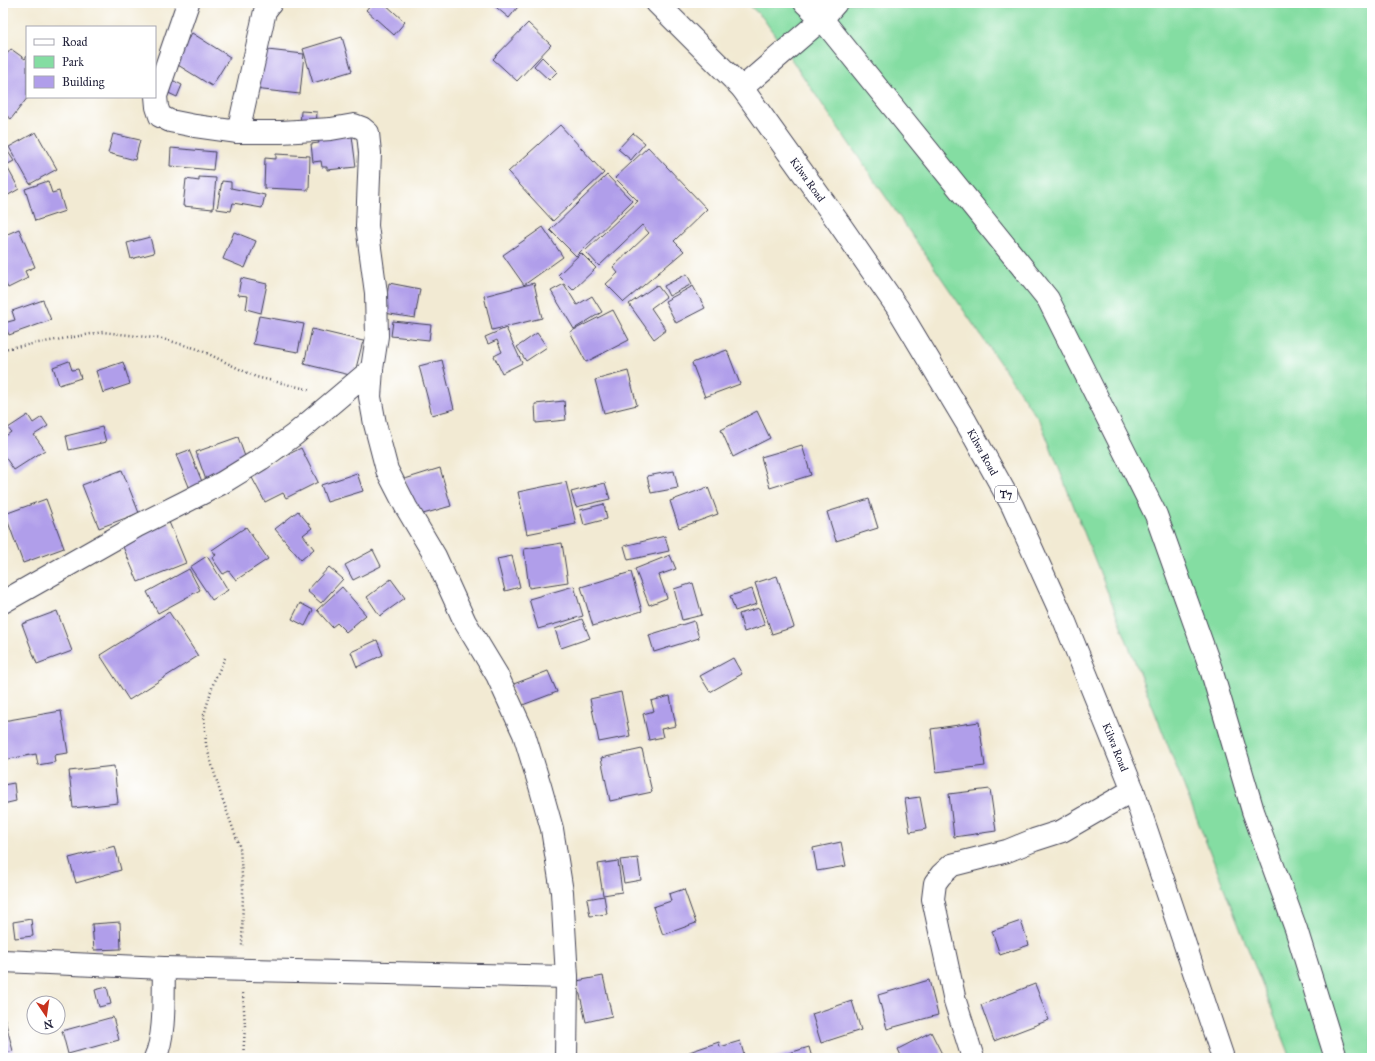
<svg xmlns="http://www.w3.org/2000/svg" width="1375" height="1061" viewBox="0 0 1375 1061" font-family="'IM FELL Great Primer',serif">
<rect width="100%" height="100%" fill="#fff"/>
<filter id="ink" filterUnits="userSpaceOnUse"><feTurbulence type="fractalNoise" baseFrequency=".025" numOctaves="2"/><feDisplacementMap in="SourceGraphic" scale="8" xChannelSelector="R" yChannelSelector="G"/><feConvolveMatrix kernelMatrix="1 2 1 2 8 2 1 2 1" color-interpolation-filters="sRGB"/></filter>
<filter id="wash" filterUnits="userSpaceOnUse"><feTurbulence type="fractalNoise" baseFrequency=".012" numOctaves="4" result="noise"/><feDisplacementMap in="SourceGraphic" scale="16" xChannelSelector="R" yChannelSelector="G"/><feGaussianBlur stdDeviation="0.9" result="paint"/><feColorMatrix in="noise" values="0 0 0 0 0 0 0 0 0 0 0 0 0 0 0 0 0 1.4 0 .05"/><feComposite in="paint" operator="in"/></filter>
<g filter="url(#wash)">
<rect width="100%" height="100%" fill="#f2ead3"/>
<path fill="#84dda2" stroke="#53806e" d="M747,3H1372V1058H1291L1041,423L763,18Z"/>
<g id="blocks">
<g fill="#b09eea">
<path d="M372,3H384L405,22L394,35L366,10Z"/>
<path d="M491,3H521L509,18Z"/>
<path d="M528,23L551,45L517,81L493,59Z"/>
<path d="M192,33L230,57L212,86L173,62Z"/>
<path d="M342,37L352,71L313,83L303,49Z"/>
<path d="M11,49L25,59L27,56V97H28L11,119L3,113V59Z"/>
<path d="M258,49L304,54L300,94L254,89Z"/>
<path d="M542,57L557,72L549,80L534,66Z"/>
<path d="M168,78L182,85L177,97L162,90Z"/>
<path d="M301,111L317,112L316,127L300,126Z"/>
<path d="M560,125L604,173L553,221L508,172Z"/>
<path d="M36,132L57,169L30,184L9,147Z"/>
<path d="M633,133L645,143L631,160L618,149Z"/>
<path d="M113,134L140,140L135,160L108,153Z"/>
<path d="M317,136H352L356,167L327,170V167H322L321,161L313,162L311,144L319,143Z"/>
<path d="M3,144L14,161L6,165L19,189L3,198Z"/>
<path d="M648,147L707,209L674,241L684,251L624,302L606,284L618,273L613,267L649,233L642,225L599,266L585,251L638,201L615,178Z"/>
<path d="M171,148L215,152L213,170L170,166Z"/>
<path d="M276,154L310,156L309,190L264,188L265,158L276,159Z"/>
<path d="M607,175L632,201L576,256L550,230Z"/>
<path d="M199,177L216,178L213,209L183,206L186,179L199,181Z"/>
<path d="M48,181L52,193L59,191L65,211L35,221L25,189Z"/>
<path d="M222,181L231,182V188L265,195L262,208L233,203L231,211L217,209Z"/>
<path d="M543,227L563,257L524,285L503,255Z"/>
<path d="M19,229L35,267L25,271L28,278L8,288L3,278V236Z"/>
<path d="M234,232L256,241L245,268L223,259Z"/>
<path d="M150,237L154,253L131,259L127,243Z"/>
<path d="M581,253L596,268L573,290L558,275Z"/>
<path d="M687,274L692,284L669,296L664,286Z"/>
<path d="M241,278L267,284L261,313L246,309L248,296L238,295Z"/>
<path d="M389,283L420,289L415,318L384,313Z"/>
<path d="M534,283L542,318L492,330L484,296Z"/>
<path d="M564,284L577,305L592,296L602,312L574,329L551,291Z"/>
<path d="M657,285L666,297L651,308L666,330L654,339L629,304Z"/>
<path d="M693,286L705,308L676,323L665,301Z"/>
<path d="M43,300L51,320L9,335L4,323L15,320L12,311Z"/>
<path d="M613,310L629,340L586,362L570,332Z"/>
<path d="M259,316L304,324L298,352L253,344Z"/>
<path d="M393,321L431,325L429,340L391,336Z"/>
<path d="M506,328L522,363L502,373L494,356L502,352L497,340L488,344L485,337Z"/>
<path d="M312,329L363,341L354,376L304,364Z"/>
<path d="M537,333L547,347L526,361L517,347Z"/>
<path d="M727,350L740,384L705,397L692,363Z"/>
<path d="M442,360L454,409L432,415L419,366Z"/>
<path d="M69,361L72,370L78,369L81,378L59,385L53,367Z"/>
<path d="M123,362L130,384L103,393L96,371Z"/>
<path d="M628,371L637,405L604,413L595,380Z"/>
<path d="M564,401L566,420L536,423L535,404Z"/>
<path d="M757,411L770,438L733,457L721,430Z"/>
<path d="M28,415L33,423L42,417L48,426L34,435L45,450L14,470L3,454V438L11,432L8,428Z"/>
<path d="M102,427L106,442L69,450L66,436Z"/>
<path d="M238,437L248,465L206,480L196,452Z"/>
<path d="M802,445L811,475L770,488L761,457Z"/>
<path d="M301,448L318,482L286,498L283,493L265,502L250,474Z"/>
<path d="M189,450L203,484L190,489L176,455Z"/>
<path d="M440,468L451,506L416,516L405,479Z"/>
<path d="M122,470L139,513L99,528L82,485Z"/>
<path d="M674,471L678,488L651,493L647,476Z"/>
<path d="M357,473L363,491L327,502L321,485Z"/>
<path d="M566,482L576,524L527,534L518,492Z"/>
<path d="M605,483L610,499L576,507L571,492Z"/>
<path d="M708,487L718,514L679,528L670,501Z"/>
<path d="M46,499L64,548L23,563L5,514Z"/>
<path d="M869,499L878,528L836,541L827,512Z"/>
<path d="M604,504L607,519L584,525L580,510Z"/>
<path d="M298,511L312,528L303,535L314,549L301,560L275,529Z"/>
<path d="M169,522L186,563L138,582L121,542Z"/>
<path d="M246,527L268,559L236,580L229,571L223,574L212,558L216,555L212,550Z"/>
<path d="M665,536L669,551L628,560L624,546Z"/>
<path d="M562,543L568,582L529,588L524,549Z"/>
<path d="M373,550L381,566L353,580L345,565Z"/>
<path d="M670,555L676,569L659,575L667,598L649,605L635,569Z"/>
<path d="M207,556L228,590L212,600L190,567Z"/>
<path d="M512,556L520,587L505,591L497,559Z"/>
<path d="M329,567L343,579L321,603L307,591Z"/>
<path d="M189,569L200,590L158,613L147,592Z"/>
<path d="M631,572L642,611L593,626L581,587Z"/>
<path d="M777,576L794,627L772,634L755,583Z"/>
<path d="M391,579L405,598L380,616L367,597Z"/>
<path d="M693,583L702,615L682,620L674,589Z"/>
<path d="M574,586L583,616L538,629L529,599Z"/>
<path d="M342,587L366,615L346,632L337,623L332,627L317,610Z"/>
<path d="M752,589L757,604L735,611L730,596Z"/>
<path d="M300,603L313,610L305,626L292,619Z"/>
<path d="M759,608L765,625L744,632L739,614Z"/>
<path d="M57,611L72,651L37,664L22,624Z"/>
<path d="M169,612L198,656L129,700L100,655Z"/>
<path d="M582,619L590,638L561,648L555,629Z"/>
<path d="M694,621L699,638L654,652L649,635Z"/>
<path d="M377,640L383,655L357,667L351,652Z"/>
<path d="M733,658L742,674L710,692L700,676Z"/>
<path d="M548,671L557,692L520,706L511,685Z"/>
<path d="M621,692L630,736L599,742L590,699Z"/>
<path d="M670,696L676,726L661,729L663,737L649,740L643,714L654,711L651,701Z"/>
<path d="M61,711L68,753L54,755L55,762L38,765L36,754L3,760V721Z"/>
<path d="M979,722L985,766L936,772L931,729Z"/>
<path d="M642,749L652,792L610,801L601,758Z"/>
<path d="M114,766L118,803L73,808L69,771Z"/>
<path d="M14,783L16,801L3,804V785Z"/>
<path d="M990,789L996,831L954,837L949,794Z"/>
<path d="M920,797L926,829L910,832L905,799Z"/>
<path d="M841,842L846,866L817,871L813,848Z"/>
<path d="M115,846L121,870L76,883L69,858Z"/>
<path d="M638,858L641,880L624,883L620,860Z"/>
<path d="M618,861L622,892L603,895L598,864Z"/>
<path d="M684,889L696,923L663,935L653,907L671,901L669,894Z"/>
<path d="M604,896L607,914L590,916L587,899Z"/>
<path d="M31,919L33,936L15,938L13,922Z"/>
<path d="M1021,921L1029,945L1000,955L992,931Z"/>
<path d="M120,922L121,949L94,950L92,924Z"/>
<path d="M603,976L612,1016L586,1022L577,981Z"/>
<path d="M929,980L938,1015L887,1029L878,995Z"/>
<path d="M1035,984L1049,1020L994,1041L981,1005Z"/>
<path d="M107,987L111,1004L99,1007L95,990Z"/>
<path d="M852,1001L861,1030L821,1043L812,1014Z"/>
<path d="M3,1012L13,1051L3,1054Z"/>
<path d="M113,1017L119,1040L68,1054L62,1031Z"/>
<path d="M931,1032L944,1058H902L898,1049Z"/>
<path d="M740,1041L745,1058H691L689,1052L719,1042L720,1047Z"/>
<path d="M809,1047L812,1058H773Z"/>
</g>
</g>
</g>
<g filter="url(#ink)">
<use href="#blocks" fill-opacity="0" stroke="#414052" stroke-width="1"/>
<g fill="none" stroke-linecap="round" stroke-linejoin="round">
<defs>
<g id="minor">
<path d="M188,3L156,96L157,107L160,116L170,121L195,126L238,132H281L331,129L354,125L362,128L368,133L370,153L367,226L376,293L377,336L372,369L370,397L375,424L387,470L406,507L435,556L465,622L497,675L524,734L540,786L552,829L562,892L567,977L566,1058"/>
<path d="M805,3L822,19L1048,299L1156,515L1211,669L1253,811L1296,929L1336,1058"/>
<path d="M742,88L822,19L836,3"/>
<path d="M238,132L265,11L271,3"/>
<path d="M3,602L137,526L183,503L222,483L261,459L294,435L372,369"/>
<path d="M3,961L164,968L567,977"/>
<path d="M155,1058C166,1035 163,993 164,968"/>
<path d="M973,1058L955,1001L933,899L935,883L941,875L952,865L1007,851L1034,840L1062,831L1133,790"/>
</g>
<g id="highway">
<path id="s1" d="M657,3L742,88L836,219L897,307L966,422L1012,505L1065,622L1133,790L1223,1058"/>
</g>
</defs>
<use href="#minor" stroke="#414052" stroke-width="24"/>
<use href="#highway" stroke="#414052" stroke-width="24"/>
<g stroke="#414052" stroke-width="2.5" stroke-dasharray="1 3" stroke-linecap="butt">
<path d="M3,349L103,332L163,339L198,349L256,377L311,390"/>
<path d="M225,658L214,681L204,715L206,745L221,795L240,848L243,889L242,946"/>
<path d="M243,1058L245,1027L243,993"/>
</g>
<use href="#minor" stroke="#fff" stroke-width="22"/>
<use href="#highway" stroke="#fff" stroke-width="22"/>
</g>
</g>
<g text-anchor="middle" stroke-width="3" stroke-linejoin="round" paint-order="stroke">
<rect fill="#fff" stroke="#646476" stroke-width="1" x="995" y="486" width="22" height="16" rx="3"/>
<g font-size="10" font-weight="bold" fill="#22223b">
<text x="1006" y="498">T7</text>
</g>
<g font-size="11" fill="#22223b" stroke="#fff">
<text dy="4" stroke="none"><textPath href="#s1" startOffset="233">Kilwa Road</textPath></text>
<text dy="4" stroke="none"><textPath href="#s1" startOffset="557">Kilwa Road</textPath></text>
<text dy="4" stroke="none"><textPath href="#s1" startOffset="881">Kilwa Road</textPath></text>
</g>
</g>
<rect width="1375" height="1061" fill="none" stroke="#fff" stroke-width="16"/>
<rect x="26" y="26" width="130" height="72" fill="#ffffff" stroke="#a7a7b1"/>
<rect x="34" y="39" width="20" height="6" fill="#ffffff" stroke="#a7a7b1"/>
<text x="62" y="46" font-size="12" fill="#22223b">Road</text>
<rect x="34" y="56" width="20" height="12" fill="#84dda2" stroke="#a7a7b1"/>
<text x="62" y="66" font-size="12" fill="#22223b">Park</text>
<rect x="34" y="76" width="20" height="12" fill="#b09eea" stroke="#a7a7b1"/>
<text x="62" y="86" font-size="12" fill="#22223b">Building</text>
<g transform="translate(46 1015) rotate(167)"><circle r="19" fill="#ffffff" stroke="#a7a7b1"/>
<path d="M0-3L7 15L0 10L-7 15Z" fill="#c8321e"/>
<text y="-6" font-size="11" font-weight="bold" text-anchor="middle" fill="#22223b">N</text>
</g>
</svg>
